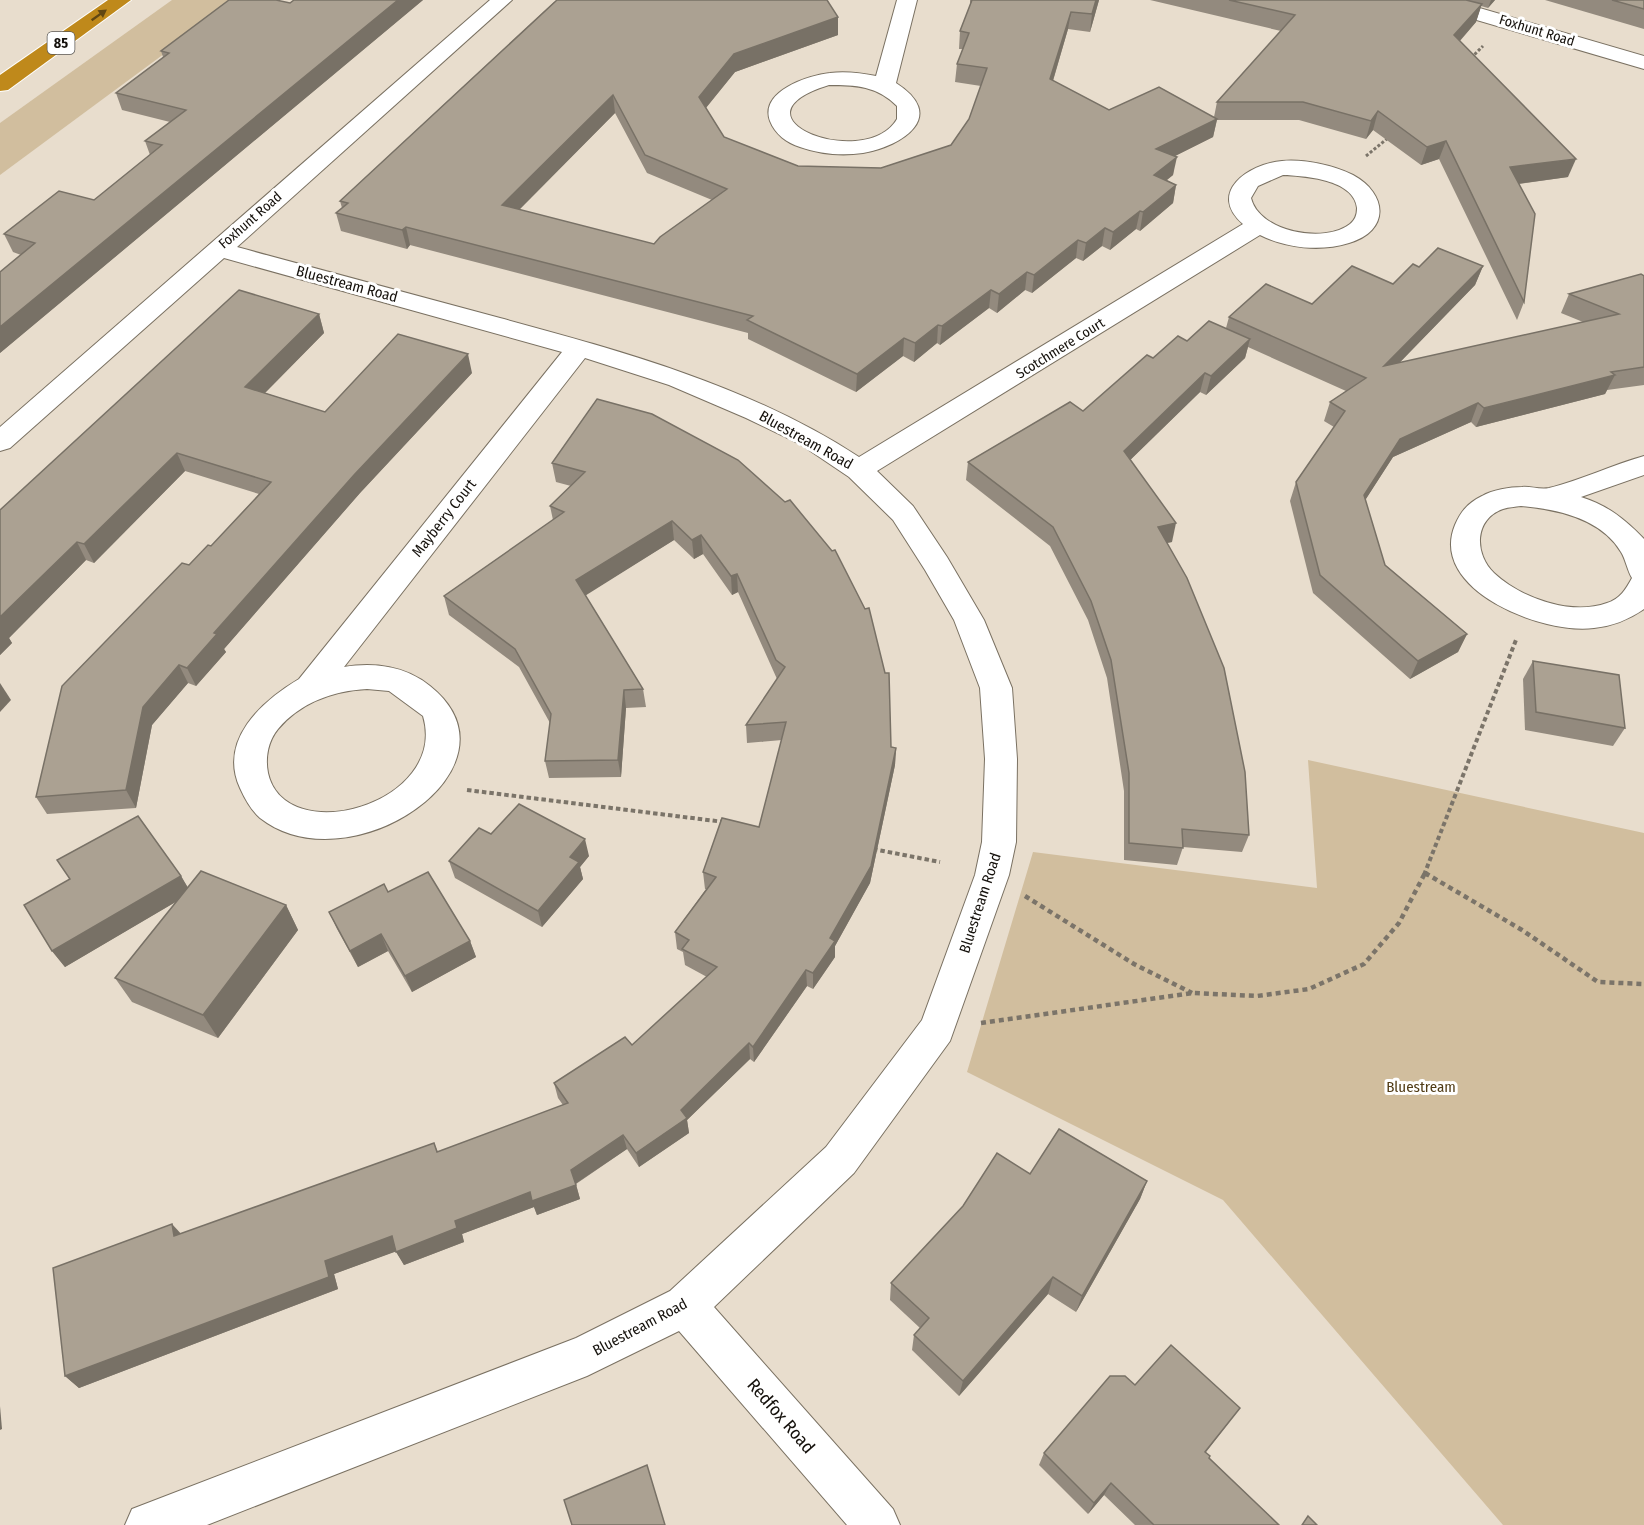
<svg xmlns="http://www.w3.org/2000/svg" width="1644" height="1525" viewBox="0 0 1644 1525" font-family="'Fira Sans Condensed',sans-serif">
<rect width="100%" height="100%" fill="#e8ddcd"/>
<g fill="#d1be9e">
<path d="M172,0H237L0,175V123Z"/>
<path d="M1308,760L1644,833V1525H1503L1223,1200L967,1072L1033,852L1317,888Z"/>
</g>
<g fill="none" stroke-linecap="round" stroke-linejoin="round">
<defs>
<g id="minor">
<path d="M490,0H512L237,247C324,271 412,294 500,318C625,352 750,386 859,457L1243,224C1207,193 1248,164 1282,161C1304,159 1333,165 1353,175C1388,194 1390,231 1349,243C1320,252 1286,248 1260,235L877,471L913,506L947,557L984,620L1012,688L1017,759L1016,842L1009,875L950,1041L854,1173L714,1307L893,1509L900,1525H847L679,1331L587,1376L207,1525H125L132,1509L576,1338L670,1291L826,1147L922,1020L975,875L982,842L985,759L980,688L954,620L925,570L893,520L849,477L800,444L746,418L669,385L585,358L344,667C374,662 406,666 430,686C531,767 349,888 260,818C251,810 245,799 240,788C218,740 262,701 299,679L562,352L224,258L10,448L0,451V427ZM1283,175C1304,176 1354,179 1357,208C1357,215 1355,220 1350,224C1325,244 1259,232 1251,198L1258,186ZM367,689L389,691L423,716C449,804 285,850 268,773C265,758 268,741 278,729C301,702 333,691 367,689Z"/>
<path d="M897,0H917L896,83C948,116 903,146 863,153C842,156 820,154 800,147C787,143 775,134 770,121C759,91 809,75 830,73C845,71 861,73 876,76ZM829,85C856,85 877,86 897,106V119C866,172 722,118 829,85Z"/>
<path d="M1419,0H1452L1644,56V69L1422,4Z"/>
<path d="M1644,456V475L1581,497C1607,505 1625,519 1644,539V609C1628,620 1613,626 1594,628C1543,635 1428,590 1455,525C1461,511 1468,503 1482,496C1492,490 1510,487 1522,487C1530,486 1540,490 1549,488C1581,480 1612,465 1644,456ZM1521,506C1556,509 1601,518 1621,552C1626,560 1627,570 1632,578C1626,589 1620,599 1607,603C1571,616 1521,598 1494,573C1474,554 1474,519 1503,509C1509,507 1515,507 1521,506Z"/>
</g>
<path id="highway" d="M108,0H131L8,90L0,91V75Z"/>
</defs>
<use href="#minor" stroke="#7a7162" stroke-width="2"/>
<use href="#highway" stroke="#fff" stroke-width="2"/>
<g stroke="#7b7469" stroke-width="3" stroke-dasharray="3 2" stroke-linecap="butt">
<path d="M1471,58L1483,46"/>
<path d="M1366,156L1388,138"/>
</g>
<g stroke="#7b7469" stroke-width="4" stroke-dasharray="4.5 3" stroke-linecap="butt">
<path d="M467,790L724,822"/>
<path d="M873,849L940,862"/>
<path d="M1425,873L1428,875"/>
<path d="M1424,875L1516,640"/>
</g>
<g stroke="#7b7469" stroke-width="4.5" stroke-dasharray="5 4" stroke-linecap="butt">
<path d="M1425,873L1522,930L1598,982L1644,984"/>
<path d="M1025,896L1134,964L1192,993"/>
<path d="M981,1023L1193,993L1257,996L1309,989L1364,964L1399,923L1425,873"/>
</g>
<use href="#minor" fill="#fff" fill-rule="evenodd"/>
<use href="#highway" fill="#bf891b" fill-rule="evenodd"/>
</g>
<g fill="#938a7e" fill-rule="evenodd">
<path d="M294,0H423L0,353L21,255L13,252L4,234L94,200L150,155L145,141L170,122L122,110L116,93L163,57L161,51L290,3Z"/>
<path d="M970,0H1099L1090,32L1068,29L1053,81L1109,110L1214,117L1217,102L1281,31L1150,0H1495L1488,8L1481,6L1476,22L1460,41L1568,177L1518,184L1524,302L1517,320L1439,159L1421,165L1373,130L1366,139L1299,120H1217L1213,137L1175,156L1173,175L1167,180L1176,185L1173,203L1140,231L1136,229L1110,250L1102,246L1083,261L1076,258L1032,293L1025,290L997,313L989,308L940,345L937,343L914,362L903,356L856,392L748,339V333L410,245L407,249L341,231L336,213L342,208L340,201L554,2L838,35L735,72L706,108L724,137L798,166L881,168L951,145L969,119L981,86L955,82L957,64L963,49H959L960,31L970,7ZM615,113L647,173L712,200L654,244L519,210Z"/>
<path d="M1545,0H1644V29Z"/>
<path d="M1483,266L1475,285L1399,363L1583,322L1561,313L1569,294L1644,276V385L1607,390L1605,394L1476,427L1471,422L1393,457L1365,500L1385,565L1467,634L1458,652L1410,679L1313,593L1290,501L1296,482L1334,427L1324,421L1330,402L1346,391L1248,347L1245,358L1206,395L1200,392L1130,460L1172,542L1167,543L1249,835L1242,852L1183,847L1177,865L1124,860V791L1107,678L1088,620L1050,546L966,480L968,462L1083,411L1153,358L1187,341L1226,328L1229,317L1312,304L1393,284L1419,267Z"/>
<path d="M319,314L324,333L265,393L325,412L472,373L360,493L224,649L226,652L196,686L188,683L152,725L136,808L47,814L36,797L189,565L211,546L259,494L185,471L94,563L86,560L9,638L12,643L0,655V510Z"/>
<path d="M597,399L891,747L896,748L895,765L870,883L835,946V957L813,989L807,986L754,1062L750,1059L687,1120L689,1133L639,1167L627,1149L576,1184L580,1199L537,1215L534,1207L462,1234L464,1242L404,1265L396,1251L334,1274L338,1289L79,1388L65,1376L181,1234L434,1143L438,1152L563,1105L558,1098L554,1083L632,1045L707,977L685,965L683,952L677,949L675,932L706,889H705L703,872L759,827L782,740L747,743L746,725L777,679L738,592L732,595L703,554L694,559L674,540L585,595L643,689L646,707L626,708L621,777L549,778L545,761L550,723L519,667L449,615L444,596L553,520L550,506L571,486L556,482L552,463Z"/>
<path d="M1533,661L1625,728L1613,746L1525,730L1523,679Z"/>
<path d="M491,834L589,856L580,867L583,879L542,927L455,878L449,861Z"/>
<path d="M181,876L188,888L286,905L298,930L218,1038L132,1002L115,978L177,901L65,967L52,951Z"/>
<path d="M388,892L470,941L476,957L412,992L388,951L358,967L337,929L329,912Z"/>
<path d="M1030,1174L1147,1181L1140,1199L1076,1312L1048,1294L959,1396L912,1350L914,1335L920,1328L890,1300L891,1283Z"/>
<path d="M1135,1385L1230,1421L1206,1452L1209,1458L1279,1525H1135L1104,1495L1088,1514L1039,1465L1044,1453Z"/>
</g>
<g fill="#787166">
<path d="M398,0H423L0,353V327Z"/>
<path d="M1096,0H1099L1090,32L1092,14Z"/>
<path d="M1491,0H1495L1488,8Z"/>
<path d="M1482,4L1476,22L1449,53L1454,35Z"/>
<path d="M1071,12L1068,29L1048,97L1050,79Z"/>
<path d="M838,17V35L735,72L700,115L699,97L734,54Z"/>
<path d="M613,95L615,113L505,224L502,205Z"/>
<path d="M1378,111L1373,130L1366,139L1371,121Z"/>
<path d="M1217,119L1213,137L1153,167L1156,149Z"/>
<path d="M1446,141L1439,159L1421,165L1427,147Z"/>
<path d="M1177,157L1173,175L1150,193L1154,175Z"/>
<path d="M1576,159L1568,177L1503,186L1510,167Z"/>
<path d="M1176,185L1173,203L1140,231L1143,212Z"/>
<path d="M1140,211L1136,229L1110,250L1113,232Z"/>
<path d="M406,227L410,245L407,249L402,230Z"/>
<path d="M1105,228L1102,246L1083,261L1086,243Z"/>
<path d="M1078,240L1076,258L1032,293L1034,275Z"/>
<path d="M1483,266L1475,285L1378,385L1384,366Z"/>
<path d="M1027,272L1025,290L997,313L999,294Z"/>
<path d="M991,290L989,308L940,345L942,326Z"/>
<path d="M319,314L324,333L252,406L245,387Z"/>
<path d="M938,325L937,343L914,362L915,343Z"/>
<path d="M904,338L903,356L856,392L857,374Z"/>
<path d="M1250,339L1245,358L1206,395L1211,376Z"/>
<path d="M468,354L472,373L360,493L224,649L226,652L196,686L187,668L214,633L354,475Z"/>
<path d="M1205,373L1200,392L1120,470L1124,451Z"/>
<path d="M1615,375L1605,394L1476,427L1484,408Z"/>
<path d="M1478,403L1471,422L1393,457L1357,513L1364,495L1400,439Z"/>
<path d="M177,453L185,471L94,563L84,544Z"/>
<path d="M672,521L674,540L580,599L576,580Z"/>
<path d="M1176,523L1172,542L1154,545L1158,527Z"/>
<path d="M701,535L703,554L694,559L692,540Z"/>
<path d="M77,542L86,560L9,638L12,643L0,655V617Z"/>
<path d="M737,574L738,592L732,595L731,576Z"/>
<path d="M1467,634L1458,652L1410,679L1418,661Z"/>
<path d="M179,665L188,683L152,725L136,808L126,790L143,707Z"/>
<path d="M0,683L11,700L0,712Z"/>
<path d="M624,690L626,708L621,777L618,760Z"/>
<path d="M896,748L895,765L870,883L835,946V957L813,989V973L830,938Z"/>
<path d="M585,839L589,856L580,867L583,879L542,927L538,911L570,857Z"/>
<path d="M181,876L191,893L65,967L52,951Z"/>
<path d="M286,905L298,930L218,1038L203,1015Z"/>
<path d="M381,934L388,951L358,967L350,951Z"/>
<path d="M470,941L476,957L412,992L405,976Z"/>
<path d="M806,970L807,986L754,1062L753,1047Z"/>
<path d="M749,1043L750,1059L687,1120L689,1133L639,1167L636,1153Z"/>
<path d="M623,1135L627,1149L575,1184L571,1170Z"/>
<path d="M1147,1181L1140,1199L1076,1312L1082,1296Z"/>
<path d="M576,1185L580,1199L537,1215L534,1207L462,1234L464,1242L404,1265L396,1252L455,1221L530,1192Z"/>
<path d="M172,1224L184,1237L174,1236Z"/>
<path d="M392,1236L400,1250L334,1274L338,1289L79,1388L65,1376L325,1261Z"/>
<path d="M1053,1277L1048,1294L959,1396L963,1381Z"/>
<path d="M0,1406L2,1429L0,1430Z"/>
<path d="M1111,1483L1104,1495L1088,1514L1094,1503Z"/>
</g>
<g fill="#aba192" stroke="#787166" stroke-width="1.5" fill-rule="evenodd">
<path d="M229,0H276L290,3L294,0H398L0,327V272L35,243L4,234L59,191L94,200L162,145L145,141L186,110L116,93L169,53L161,51Z"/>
<path d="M557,0H827L838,17L734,54L699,97L724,137L798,166L881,168L951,145L969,119L987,68L957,64L969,33L960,31L972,0H1096L1092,14L1071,12L1050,79L1109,110L1159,87L1217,119L1156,149L1177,157L1154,175L1176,185L1143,212L1140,211L1113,232L1105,228L1086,243L1078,240L1034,275L1027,272L999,294L991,290L942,326L938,325L915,343L904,338L857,374L747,320L753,316L406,227L402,230L336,213L348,203L340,201ZM613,95L645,155L727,189L660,237L654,244L502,205Z"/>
<path d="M1229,0H1466L1482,4L1454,35L1576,159L1510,167L1535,214L1524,302L1446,141L1427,147L1378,111L1371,121L1303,102H1217L1295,15Z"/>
<path d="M1612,0H1644V9Z"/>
<path d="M1438,248L1483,266L1384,366L1619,314L1569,294L1641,274L1644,276V367L1611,372L1615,375L1484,408L1478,403L1400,439L1364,495L1385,565L1467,634L1418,661L1320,575L1296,482L1345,411L1330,402L1366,378L1229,317L1266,284L1312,304L1352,266L1393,284L1413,264L1419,267Z"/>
<path d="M239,290L319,314L245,387L325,412L398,334L468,354L354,475L214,633L217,634L187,668L179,665L143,707L126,790L36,797L62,686L182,563L189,565L208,545L211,546L271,482L177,453L84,544L77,542L0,617V510Z"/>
<path d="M1209,321L1250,339L1211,376L1205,373L1124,451L1176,523L1158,527L1187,578L1224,668L1245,772L1249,835L1182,829L1183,848L1129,843V773L1111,660L1091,601L1053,527L968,462L1070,402L1083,411L1147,355L1153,358L1178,336L1187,341Z"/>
<path d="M597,399L652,414L738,460L785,502L790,500L832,551L835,550L865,609L869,608L885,673H889L891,747L896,748L871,866L830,938L835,941L813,973L806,970L753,1047L749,1043L681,1110L687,1118L636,1153L623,1135L571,1170L576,1185L532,1201L530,1192L455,1221L457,1228L396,1252L392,1236L325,1261L329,1277L65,1376L53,1268L172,1224L174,1236L434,1143L437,1152L568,1103L554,1083L625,1037L632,1045L717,967L682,949L689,940L675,932L716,877L703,872L722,818L759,827L786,722L746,725L785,667L776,660L737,574L731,576L701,535L692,540L672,521L576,580L643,689L624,690L618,760L545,761L551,714L515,649L444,596L564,512L550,506L585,472L552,463Z"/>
<path d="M1533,661L1619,675L1625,728L1536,712Z"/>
<path d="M519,804L585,839L570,857L579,862L538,911L449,861L479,828L491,834Z"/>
<path d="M138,816L181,876L52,951L24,905L70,879L57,860Z"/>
<path d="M201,871L286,905L203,1015L115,978Z"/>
<path d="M428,872L470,941L405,976L381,934L350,951L329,912L384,884L388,892Z"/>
<path d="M1059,1129L1147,1181L1082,1296L1053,1277L963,1381L914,1335L929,1318L891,1283L963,1206L997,1153L1030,1174Z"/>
<path d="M1171,1345L1240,1408L1205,1452L1210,1456L1209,1458L1279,1525H1154L1111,1483L1094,1503L1044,1453L1110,1376H1125L1135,1385Z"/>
<path d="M647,1465L665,1525H572L564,1500Z"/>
<path d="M1308,1516L1317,1525H1302Z"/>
</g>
<defs><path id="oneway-solid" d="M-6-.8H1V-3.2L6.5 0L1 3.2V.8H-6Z" transform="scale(1.5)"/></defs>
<use fill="#614713" href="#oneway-solid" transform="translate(99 15) rotate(-35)"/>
<g text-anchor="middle" stroke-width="6" stroke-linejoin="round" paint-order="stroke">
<g font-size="14" fill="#15110c" stroke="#fff">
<text transform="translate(1537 30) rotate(17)" y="5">Foxhunt Road</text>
<text transform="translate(250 220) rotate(-41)" y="5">Foxhunt Road</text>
<text transform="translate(1060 348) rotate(-32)" y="5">Scotchmere Court</text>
</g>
<rect fill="#fff" stroke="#5b5855" stroke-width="1.5" x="47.5" y="32" width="27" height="22" rx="4.5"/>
<g font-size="14" font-weight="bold" fill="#15110c">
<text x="61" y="48">85</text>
</g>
<g font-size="15" fill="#15110c" stroke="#fff">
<text transform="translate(347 284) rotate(15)" y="5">Bluestream Road</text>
<text transform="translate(806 440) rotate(29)" y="5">Bluestream Road</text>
<text transform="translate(444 518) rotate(-52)" y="5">Mayberry Court</text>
<text transform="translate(980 903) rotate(-72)" y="5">Bluestream Road</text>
<text transform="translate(640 1327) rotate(-28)" y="5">Bluestream Road</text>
</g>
<g font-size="15" fill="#503b15" stroke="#fff">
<text x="1421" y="1092">Bluestream</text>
</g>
<g font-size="18" fill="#15110c" stroke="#fff">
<text transform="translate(781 1416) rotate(49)" y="6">Redfox Road</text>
</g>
</g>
</svg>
